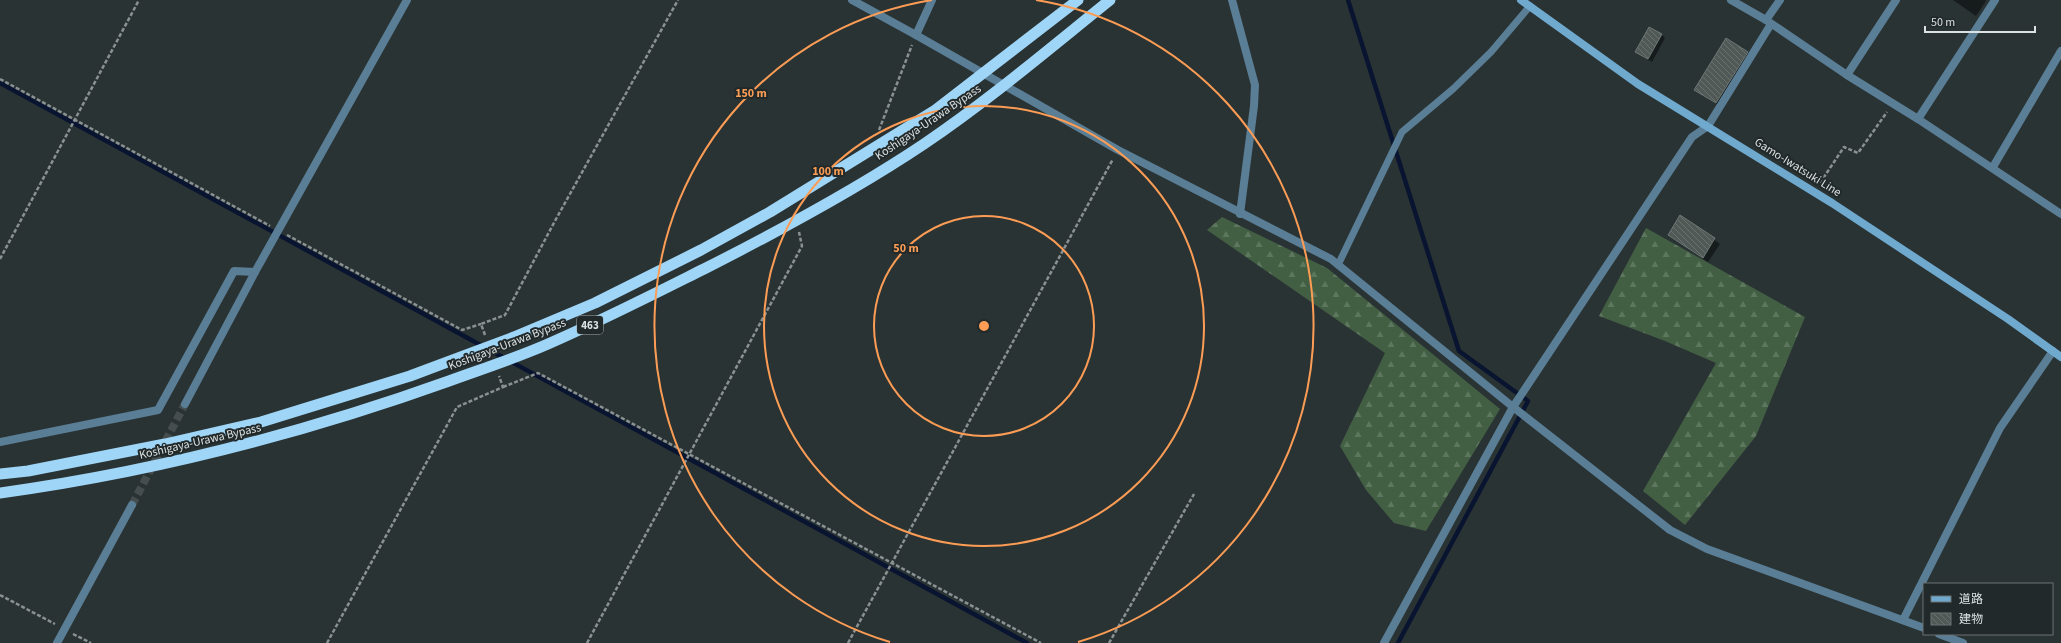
<svg xmlns="http://www.w3.org/2000/svg" width="2061" height="643" viewBox="0 0 2061 643" font-family="'Source Sans 3','Noto Sans JP',sans-serif">
<defs>
<pattern id="forest-firs" width="22" height="20" patternUnits="userSpaceOnUse"><rect width="22" height="20" fill="#425f43"/><path d="M5 1l3.5 6h-7zM16 11l3.5 6h-7z" fill="#5d765e"/></pattern>
<pattern id="building-back-hatch" width="6" height="6" patternUnits="userSpaceOnUse"><rect width="6" height="6" fill="#505956"/><path d="M-1 5l2 2M0 0l6 6M5-1l2 2" fill="none" stroke="#69716e"/></pattern>
</defs>
<rect width="100%" height="100%" fill="#2a3334"/>
<g fill="url(#forest-firs)">
<path d="M1222,217L1327,268L1500,409L1426,531L1394,523L1366,490L1340,446L1385,353L1207,230Z"/>
<path d="M1646,228L1805,317L1756,436L1685,525L1643,491L1716,363L1665,341L1599,316Z"/>
</g>
<g fill="#0007">
<path d="M1953,0H1985L1986,1L1976,16Z"/>
<path d="M1662,35L1665,38L1652,62L1636,52Z"/>
<path d="M1747,52L1751,56L1720,106L1695,90Z"/>
<path d="M1681,216L1720,244L1708,262L1669,235Z"/>
</g>
<g fill="none" stroke-linecap="round" stroke-linejoin="round">
<g stroke="#091430" stroke-width="4.5">
<path d="M1348,0L1459,351L1528,401L1398,643"/>
<path d="M0,83L1027,643"/>
</g>
</g>
<g fill="url(#building-back-hatch)" stroke="#6d7774">
<path d="M1649,27L1662,34L1648,59L1635,52Z"/>
<path d="M1726,38L1748,52L1716,103L1694,90Z"/>
<path d="M1680,215L1715,238L1703,258L1668,235Z"/>
</g>
<g fill="none" stroke-linecap="round" stroke-linejoin="round">
<path stroke="#454d4e" stroke-width="8" stroke-dasharray="8 4" stroke-linecap="butt" d="M132,505L185,404"/>
<g stroke="#8a9192" stroke-width="2.5" stroke-dasharray="4 2" stroke-linecap="butt">
<path d="M0,79L270,226"/>
<path d="M879,130L912,45"/>
<path d="M1820,183L1844,147L1858,153L1887,112"/>
<path d="M287,235L462,330L481,324"/>
<path d="M0,259L139,0"/>
<path d="M485,335L481,324L505,315L556,219L678,0"/>
<path d="M503,387L538,373L1041,643"/>
<path d="M0,595L55,624"/>
<path d="M73,634L91,643"/>
<path d="M327,643L457,407L503,387L499,376"/>
<path d="M587,643L802,246L799,232"/>
<path d="M848,643L1113,159"/>
<path d="M1109,643L1194,494"/>
</g>
<path stroke="#5a7e95" stroke-width="7" d="M1338,265L1402,132L1453,89L1491,52L1530,6"/>
<g stroke="#5a7e95" stroke-width="8">
<path d="M852,0L916,35L1118,150L1331,259L1513,407L1670,530L1707,549L1924,628"/>
<path d="M1232,0L1255,85L1254,106L1240,214"/>
<path d="M1731,0L1766,20L1847,75L1918,119"/>
<path d="M1995,0L1918,119L2061,214"/>
<path d="M1766,20L1780,0"/>
<path d="M916,35L932,0"/>
<path d="M1847,75L1896,0"/>
<path d="M1708,126L1771,24"/>
<path d="M1993,167L2061,51"/>
<path d="M185,404L255,272L407,0"/>
<path d="M0,442L158,410L234,271L255,272"/>
<path d="M1903,620L2000,428L2053,351"/>
<path d="M1939,634L1963,643"/>
<path d="M57,643L132,505"/>
</g>
<path stroke="#5a7e95" stroke-width="8" d="M1384,643L1513,407L1692,137L1708,126"/>
<path stroke="#6fa9cd" stroke-width="8" d="M1521,0L1638,84L1832,203L2008,319L2061,357"/>
<g stroke="#9fd6f8" stroke-width="11">
<path d="M0,474L28,471L165,444L261,422L410,376L514,337L595,303L701,250L770,212L934,111L1078,0"/>
<path d="M0,493C153,472 304,433 449,381C482,369 516,358 548,344C601,321 652,295 704,269C779,231 854,191 924,144C989,100 1049,49 1110,0"/>
</g>
</g>
<g fill="none" stroke="#fd9d55" stroke-width="2">
<circle cx="984" cy="326" r="110"/>
<circle cx="984" cy="326" r="220"/>
<path d="M890 642A330 330 0 0 1 932 0M1036 0A330 330 0 0 1 1078 642"/>
</g>
<g text-anchor="middle" stroke-width="4" stroke-linejoin="round" paint-order="stroke">
<rect fill="#21292a" stroke="#a4aaab" stroke-width="1" x="577" y="316" width="26" height="18" rx="3"/>
<g font-size="11" font-weight="bold" fill="#dce1e2">
<text x="590" y="329">463</text>
</g>
<g font-size="12" fill="#dce1e2" stroke="#21292a">
<text transform="translate(928 122) rotate(-34)" y="4">Koshigaya-Urawa Bypass</text>
<text transform="translate(1798 167) rotate(32)" y="4">Gamo-Iwatsuki Line</text>
<text transform="translate(507 344) rotate(-21)" y="4">Koshigaya-Urawa Bypass</text>
<text transform="translate(200 441) rotate(-13)" y="4">Koshigaya-Urawa Bypass</text>
</g>
</g>
<circle cx="984" cy="326" r="6" fill="#fd9d55" stroke="#21292a" stroke-width="2"/>
<g font-size="12" text-anchor="middle" font-weight="bold" fill="#fd9d55" stroke="#21292a" stroke-width="4" stroke-linejoin="round" paint-order="stroke">
<text x="751" y="97">150 m</text>
<text x="828" y="175">100 m</text>
<text x="906" y="252">50 m</text>
</g>
<rect x="1923" y="583" width="130" height="52" fill="#21292a" stroke="#6c7374"/>
<rect x="1931" y="596" width="20" height="6" fill="#6fa9cd" stroke="#6c7374"/>
<text x="1959" y="603" font-size="12" fill="#dce1e2">道路</text>
<rect x="1931" y="613" width="20" height="12" fill="url(#building-back-hatch)" stroke="#6c7374"/>
<text x="1959" y="623" font-size="12" fill="#dce1e2">建物</text>
<path d="M1925 26v6h110v-6" fill="none" stroke="#dce1e2" stroke-width="2"/>
<text x="1931" y="26" font-size="12" fill="#dce1e2" stroke="#21292a" stroke-width="3" paint-order="stroke">50 m</text>
</svg>
